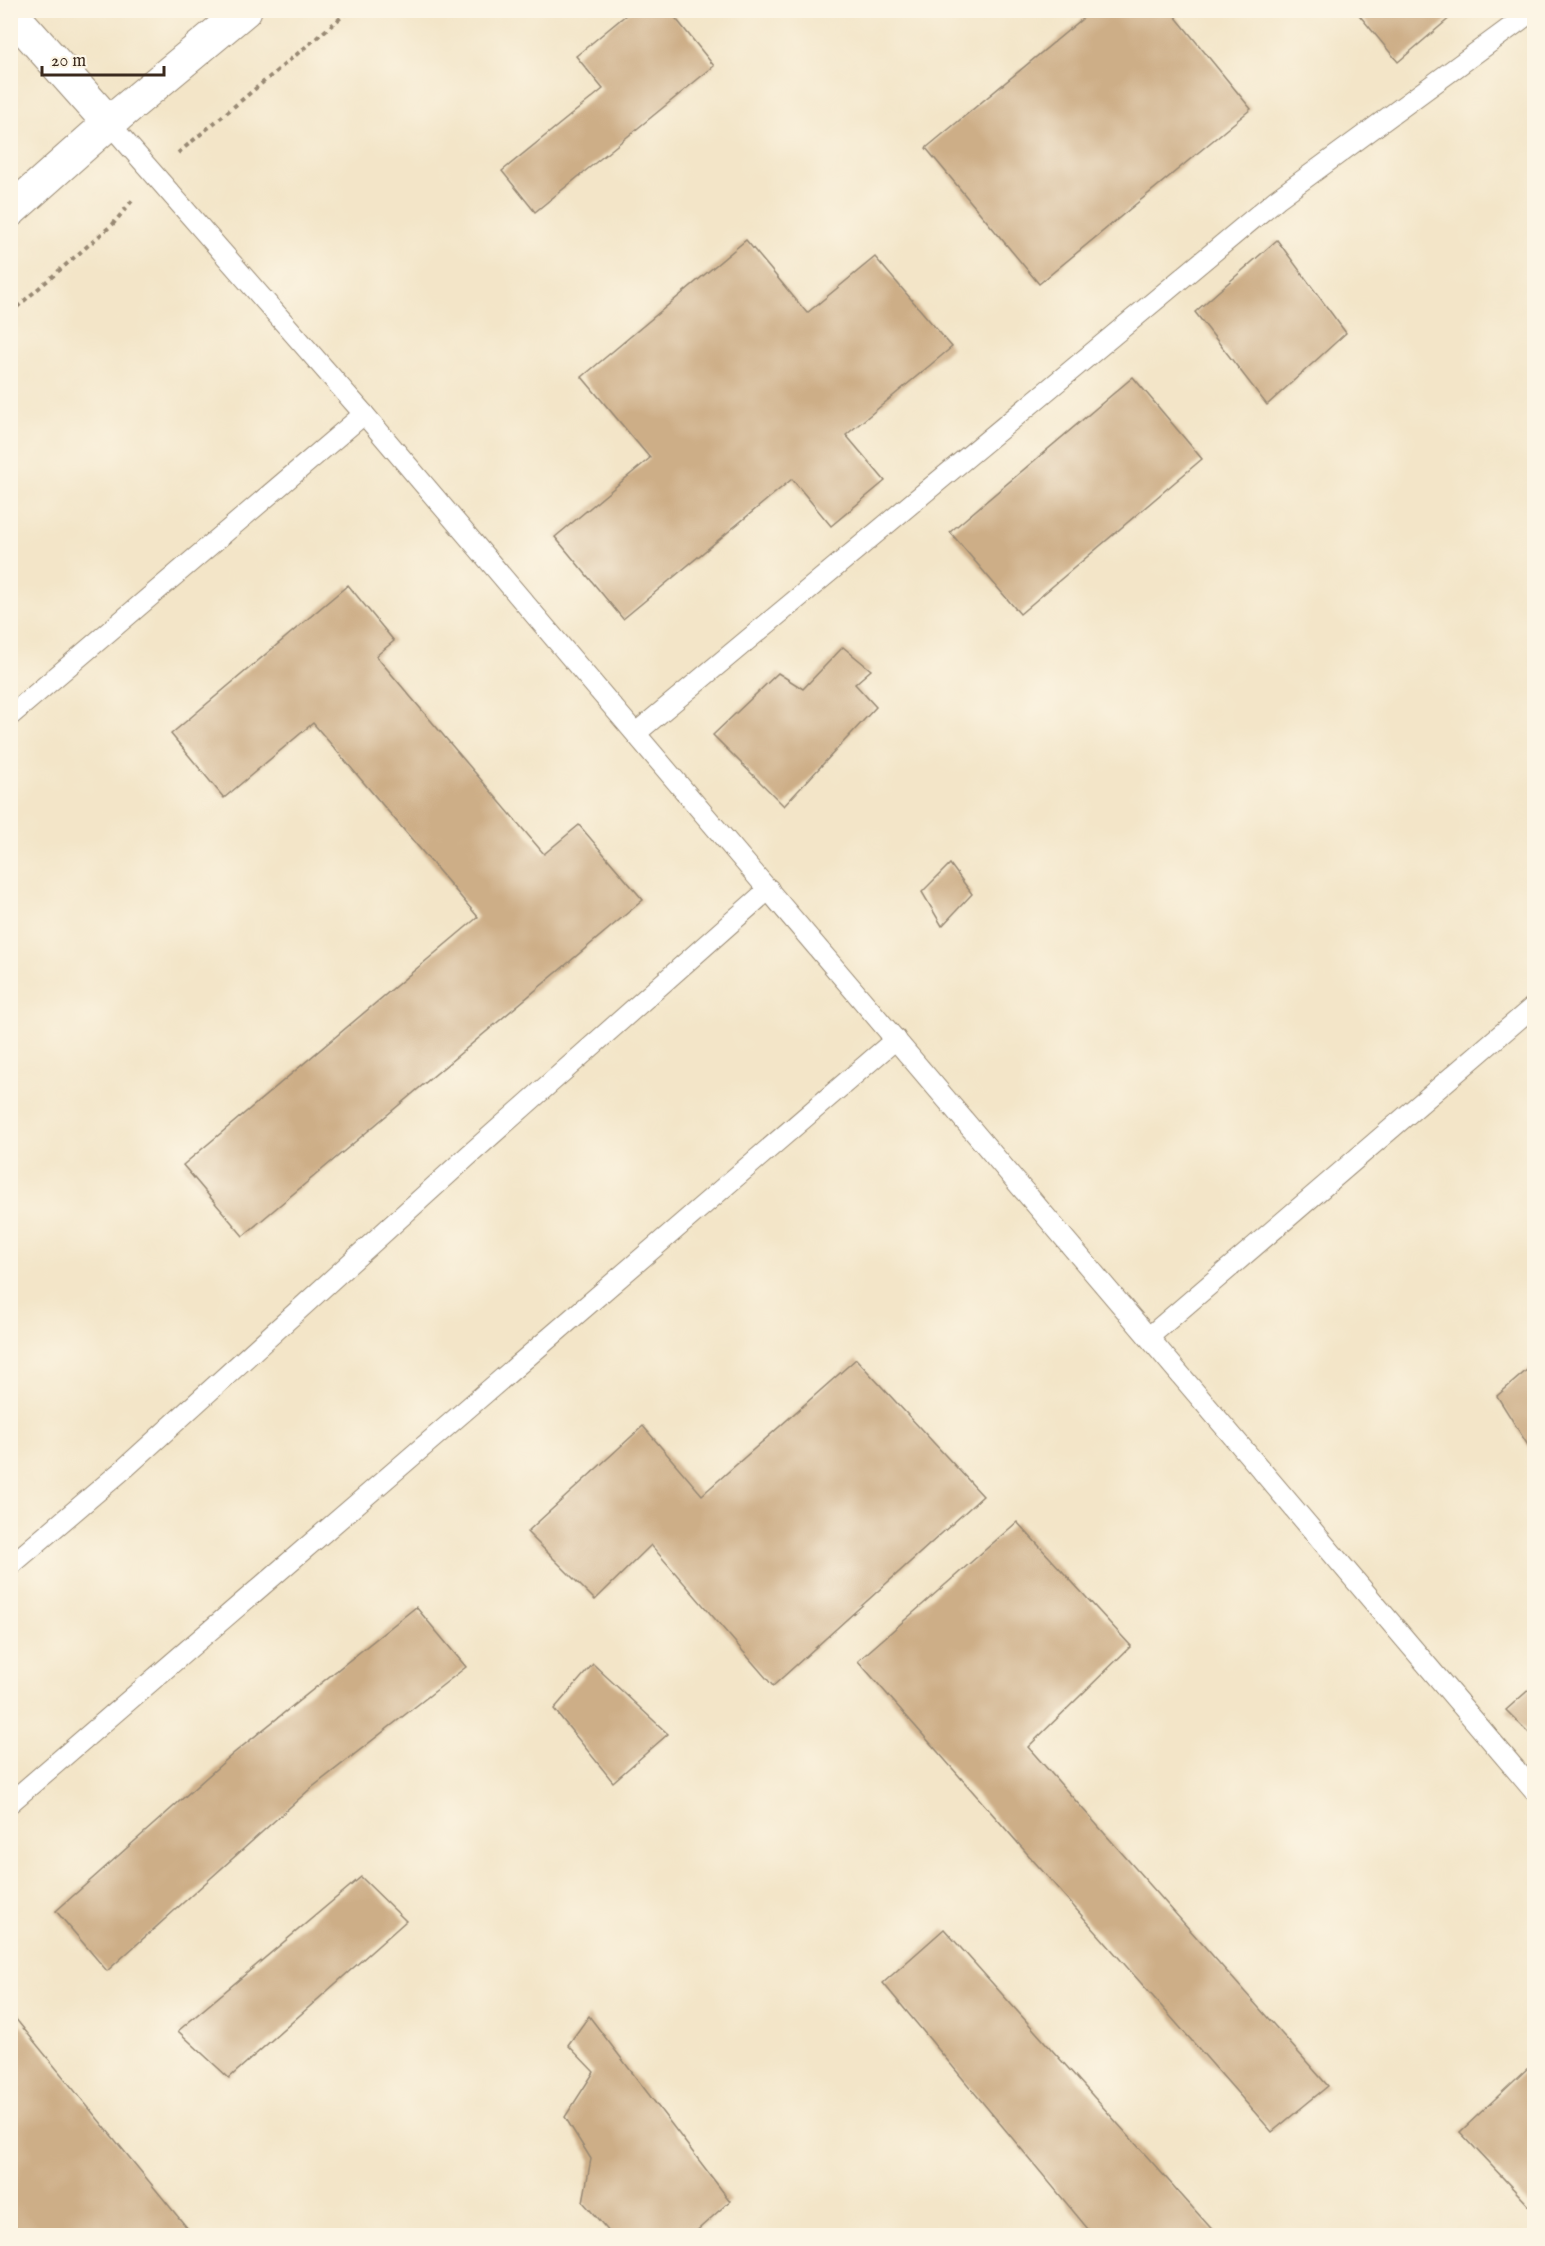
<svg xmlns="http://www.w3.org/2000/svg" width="1545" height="2246" viewBox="0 0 1545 2246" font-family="'IM FELL English',serif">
<rect width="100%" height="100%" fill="#fcf5e5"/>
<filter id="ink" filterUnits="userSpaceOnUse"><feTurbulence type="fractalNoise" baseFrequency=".0167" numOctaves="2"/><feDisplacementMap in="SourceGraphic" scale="12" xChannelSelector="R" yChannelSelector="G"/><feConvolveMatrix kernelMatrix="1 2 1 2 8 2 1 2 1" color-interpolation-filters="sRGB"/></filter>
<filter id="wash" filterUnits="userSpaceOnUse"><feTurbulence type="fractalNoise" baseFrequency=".008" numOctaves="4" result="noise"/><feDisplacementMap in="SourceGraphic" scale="24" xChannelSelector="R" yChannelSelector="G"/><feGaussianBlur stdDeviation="1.35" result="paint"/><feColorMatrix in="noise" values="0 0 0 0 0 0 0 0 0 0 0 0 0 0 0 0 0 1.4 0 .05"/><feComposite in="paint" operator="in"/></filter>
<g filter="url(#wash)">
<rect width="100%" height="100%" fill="#f3e5c8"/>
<g id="blocks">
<g fill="#cdae87">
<path d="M632,10H669L714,66L535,212L502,171L603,89L576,56Z"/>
<path d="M1093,10H1170L1251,109L1039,284L926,148Z"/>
<path d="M1355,10H1459L1398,62Z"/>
<path d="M746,240L807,313L875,257L952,347L846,435L885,481L831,526L792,479L623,619L555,537L650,458L582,377Z"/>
<path d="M1277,240L1346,333L1267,405L1195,312Z"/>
<path d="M1133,377L1202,459L1020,614L950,532Z"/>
<path d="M348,585L394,641L376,656L544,854L579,825L643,900L243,1236L183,1165L478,917L313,723L224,798L171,734Z"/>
<path d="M843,647L871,670L855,684L876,707L784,806L713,735L778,673L803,689Z"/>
<path d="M950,864L972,894L942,926L922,892Z"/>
<path d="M856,1359L983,1496L773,1686L651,1545L595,1600L527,1532L643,1426L702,1495Z"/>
<path d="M1534,1364V1455L1497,1396Z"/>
<path d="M1017,1522L1131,1646L1028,1747L1328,2086L1272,2132L858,1661Z"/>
<path d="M416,1607L466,1667L310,1789L107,1971L56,1911L234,1753Z"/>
<path d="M593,1664L668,1734L613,1782L554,1709Z"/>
<path d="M1534,1685V1738L1506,1710Z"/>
<path d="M361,1877L406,1921L229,2078L178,2031Z"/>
<path d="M944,1929L1217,2235H1093L883,1983Z"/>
<path d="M10,2012L193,2235H23L10,2220Z"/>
<path d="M589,2016L730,2201L692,2235H612L583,2202L591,2159L565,2117L594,2072L568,2045Z"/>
<path d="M1530,2066L1534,2071V2211L1460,2132Z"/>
</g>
</g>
</g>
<g filter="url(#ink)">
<use href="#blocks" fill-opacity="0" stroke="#978873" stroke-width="1.5"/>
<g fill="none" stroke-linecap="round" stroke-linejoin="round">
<defs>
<g id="lane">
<path d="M109,123L364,414L1534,1791"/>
<path d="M10,716L364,414"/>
<path d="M636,733L1277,199L1534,10"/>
<path d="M1150,1336L1534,1006"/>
<path d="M10,1566L125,1468L469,1155L769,889"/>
<path d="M10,1803L896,1039"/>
</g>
<g id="secondary">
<path d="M10,12L109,123"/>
<path d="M10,211L109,123L245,10"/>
</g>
</defs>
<use href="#lane" stroke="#978873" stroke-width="22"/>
<use href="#secondary" stroke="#978873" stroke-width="35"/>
<g stroke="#978873" stroke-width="4" stroke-dasharray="4.5 4.5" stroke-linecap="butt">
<path d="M178,153L350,10"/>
<path d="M10,313L113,224L135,197"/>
</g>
<use href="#lane" stroke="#fff" stroke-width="20"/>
<use href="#secondary" stroke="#fff" stroke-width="33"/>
<path stroke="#3b2a1e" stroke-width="4.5" stroke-dasharray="9 4.5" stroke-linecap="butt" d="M10,19L21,10"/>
</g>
</g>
<rect width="1545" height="2246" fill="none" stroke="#fcf5e5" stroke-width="36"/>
<path d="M42 66v9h122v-9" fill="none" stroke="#3b2a1e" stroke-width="3"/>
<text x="51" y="66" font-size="18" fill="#3b2a1e" stroke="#fcf5e5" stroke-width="4.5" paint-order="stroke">20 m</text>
</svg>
